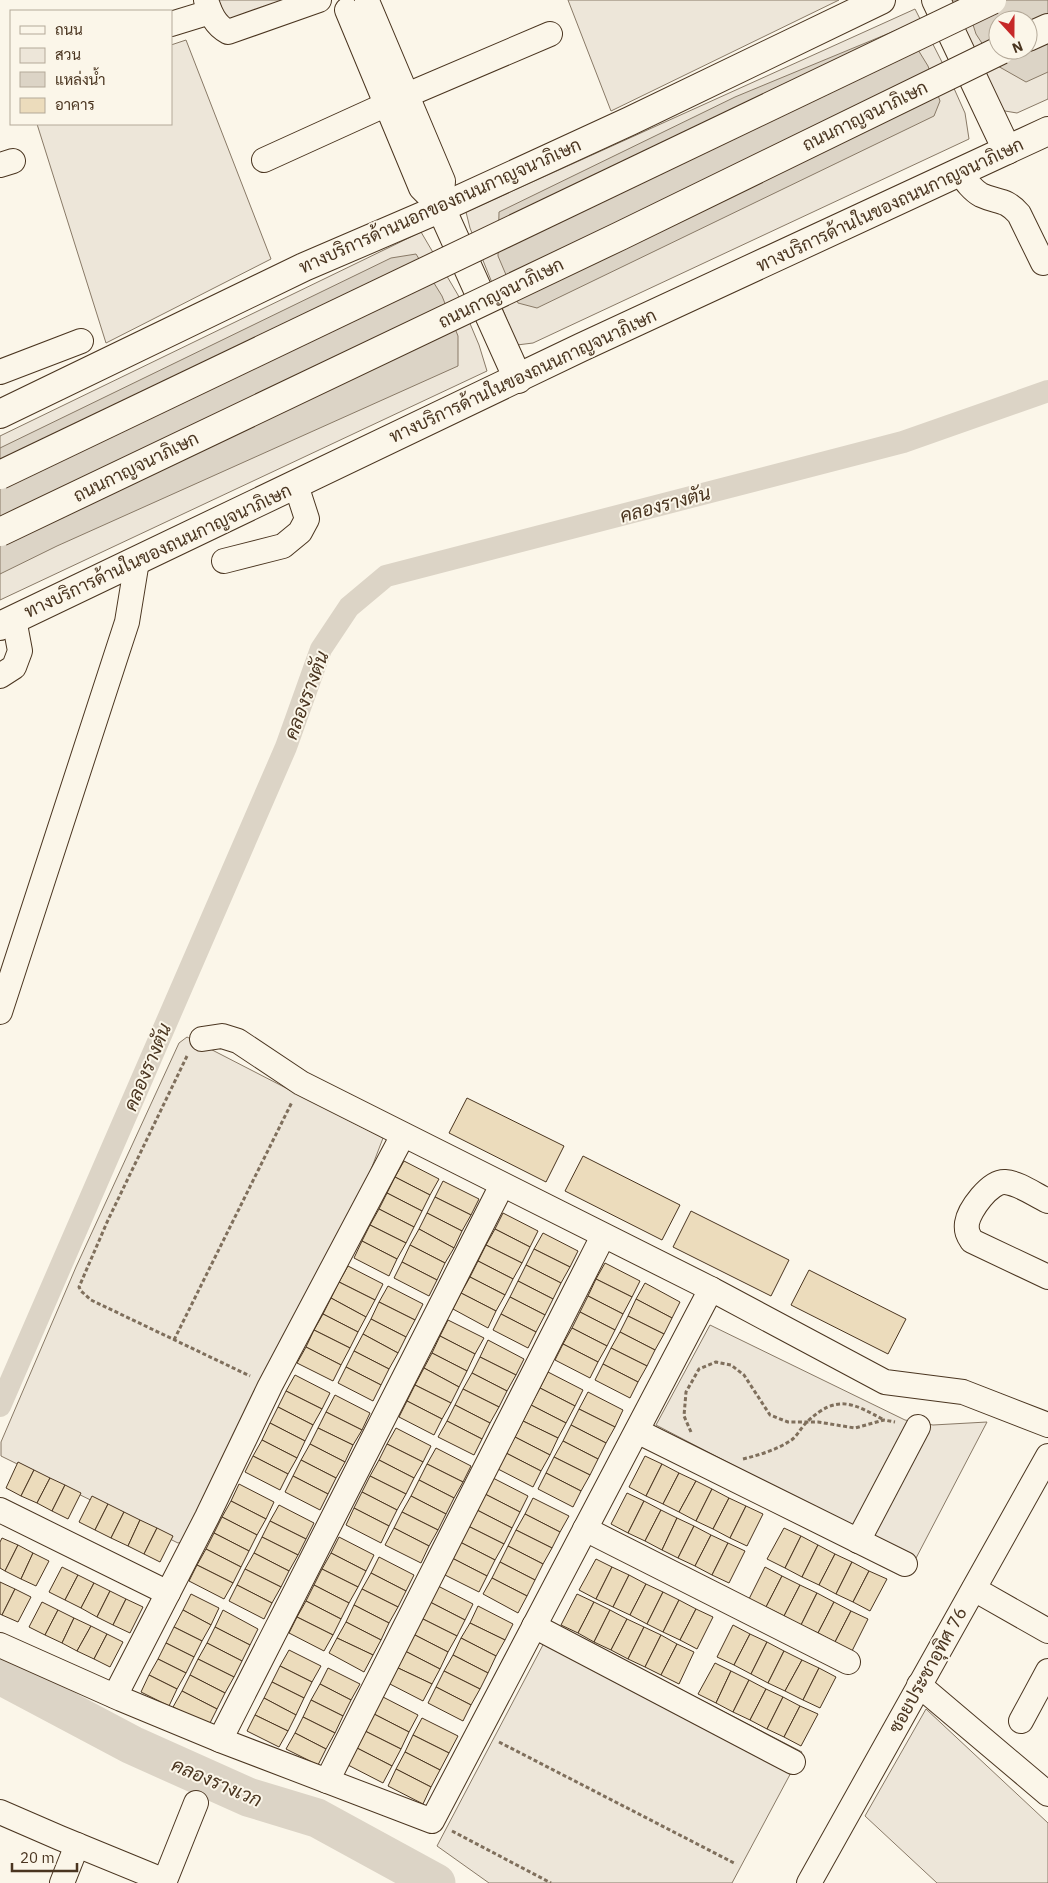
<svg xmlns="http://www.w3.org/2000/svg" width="1048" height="1883" viewBox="0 0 1048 1883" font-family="'IBM Plex Sans',Sarabun,sans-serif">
<rect width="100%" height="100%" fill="#fbf6e9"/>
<g fill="#ede6d9" stroke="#887966" fill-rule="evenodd">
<path d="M214,0H307L237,22L223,19Z"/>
<path d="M568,0H839L611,111Z"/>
<path d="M948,0H1048V99L1017,113L1005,111L995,101ZM998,20H1028V50H998Z"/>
<path d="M915,9L944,66L965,113L969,139L533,343L517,345L470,228L466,212Z"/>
<path d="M186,40L271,259L106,343L37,124H171V45Z"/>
<path d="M421,232L458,295L479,345L487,371L0,600V436Z"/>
<path d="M187,1037L383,1138L367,1180L191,1540L178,1543L1,1456V1442L76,1267L179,1043Z"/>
<path d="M710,1325L905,1420L933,1425L987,1422L914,1562L848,1525L656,1425Z"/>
<path d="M554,1624L802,1752L732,1883H489L437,1846Z"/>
<path d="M926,1709L1048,1823V1883H937L865,1816Z"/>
</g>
<g fill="#dcd4c6" stroke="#887966" fill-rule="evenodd">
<path d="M965,0H1048V72L1026,82L996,65L976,34ZM998,20H1028V50H998Z"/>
<path d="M904,27L928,66L940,101L934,116L537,308L518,303L498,256L499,212L735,97Z"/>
<path d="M416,254L442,296L458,336V366L57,546L0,574V448L391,258Z"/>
</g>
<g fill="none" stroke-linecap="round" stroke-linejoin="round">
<path stroke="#dcd4c6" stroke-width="22" d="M0,1406L286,747L321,649L349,607L386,576L903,442L1048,391"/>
<path stroke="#dcd4c6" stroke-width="39" d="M0,1675L132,1745L248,1797L317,1818L436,1883"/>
</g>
<g fill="#ecdcbc" stroke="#4a3520">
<path d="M467,1098L564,1146L546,1182L449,1133Z"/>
<path d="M583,1156L680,1205L662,1240L565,1191Z"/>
<path d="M404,1161L439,1179L430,1195L395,1177Z"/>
<path d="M395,1177L430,1195L422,1211L387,1193Z"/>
<path d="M443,1181L479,1199L471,1215L435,1197Z"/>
<path d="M387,1193L422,1211L414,1227L379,1209Z"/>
<path d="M435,1197L471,1215L462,1231L427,1213Z"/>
<path d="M379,1209L414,1227L406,1243L370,1225Z"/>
<path d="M691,1211L789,1260L771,1296L673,1247Z"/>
<path d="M427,1213L462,1231L454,1248L419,1229Z"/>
<path d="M503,1213L538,1231L530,1247L495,1229Z"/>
<path d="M370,1225L406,1243L397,1259L362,1241Z"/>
<path d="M419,1229L454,1248L445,1263L410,1245Z"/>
<path d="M495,1229L530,1247L522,1263L486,1245Z"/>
<path d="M543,1233L578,1251L570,1267L534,1249Z"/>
<path d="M362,1241L397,1259L389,1276L354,1258Z"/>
<path d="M410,1245L445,1263L437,1280L402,1262Z"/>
<path d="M486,1245L522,1263L513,1279L478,1261Z"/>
<path d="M534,1249L570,1267L561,1283L526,1265Z"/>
<path d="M478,1261L513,1279L505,1295L470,1277Z"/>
<path d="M402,1262L437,1280L429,1296L394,1278Z"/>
<path d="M605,1263L640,1281L632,1297L596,1279Z"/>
<path d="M526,1265L561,1283L553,1299L518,1281Z"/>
<path d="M348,1266L383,1284L375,1300L339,1282Z"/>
<path d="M809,1270L906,1319L888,1354L791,1305Z"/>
<path d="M470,1277L505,1295L496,1311L461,1293Z"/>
<path d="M596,1279L632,1297L623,1314L588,1296Z"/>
<path d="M518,1281L553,1299L545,1315L510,1297Z"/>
<path d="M339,1282L375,1300L366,1317L331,1298Z"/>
<path d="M645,1283L680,1302L672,1318L636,1299Z"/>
<path d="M388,1286L423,1304L415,1320L379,1302Z"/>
<path d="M461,1293L496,1311L488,1328L453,1309Z"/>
<path d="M588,1296L623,1314L615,1330L580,1312Z"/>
<path d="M510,1297L545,1315L536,1332L501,1314Z"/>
<path d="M331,1298L366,1317L358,1332L323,1314Z"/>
<path d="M636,1299L672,1318L664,1334L628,1316Z"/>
<path d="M379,1302L415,1320L406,1337L371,1319Z"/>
<path d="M580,1312L615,1330L607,1346L572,1328Z"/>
<path d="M323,1314L358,1332L350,1348L314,1330Z"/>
<path d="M501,1314L536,1332L528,1348L493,1330Z"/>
<path d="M628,1316L664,1334L655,1350L620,1332Z"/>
<path d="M371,1319L406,1337L398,1353L363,1334Z"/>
<path d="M448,1320L484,1338L475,1354L440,1336Z"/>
<path d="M572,1328L607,1346L598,1362L563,1344Z"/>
<path d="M314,1330L350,1348L341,1365L306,1347Z"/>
<path d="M620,1332L655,1350L647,1366L611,1348Z"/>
<path d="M363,1334L398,1353L389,1369L354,1351Z"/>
<path d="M440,1336L475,1354L467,1371L432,1353Z"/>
<path d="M488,1340L524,1359L516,1375L480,1357Z"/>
<path d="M563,1344L598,1362L590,1378L555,1360Z"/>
<path d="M306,1347L341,1365L333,1381L297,1363Z"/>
<path d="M611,1348L647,1366L638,1382L603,1364Z"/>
<path d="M354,1351L389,1369L381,1385L346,1367Z"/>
<path d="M432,1353L467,1371L459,1387L424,1368Z"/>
<path d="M480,1357L516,1375L507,1391L472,1373Z"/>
<path d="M603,1364L638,1382L630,1398L595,1380Z"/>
<path d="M346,1367L381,1385L373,1401L338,1383Z"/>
<path d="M424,1368L459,1387L451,1403L415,1385Z"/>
<path d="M548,1372L583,1390L575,1406L540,1388Z"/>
<path d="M472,1373L507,1391L499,1407L463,1389Z"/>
<path d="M295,1375L330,1393L322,1409L286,1391Z"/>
<path d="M415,1385L451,1403L442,1419L407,1401Z"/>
<path d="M540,1388L575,1406L566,1423L531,1405Z"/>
<path d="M463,1389L499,1407L490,1423L455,1405Z"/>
<path d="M286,1391L322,1409L313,1425L278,1407Z"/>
<path d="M588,1392L623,1410L615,1427L579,1409Z"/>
<path d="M335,1395L370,1413L362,1430L326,1412Z"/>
<path d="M407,1401L442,1419L434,1435L399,1417Z"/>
<path d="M455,1405L490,1423L482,1439L447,1421Z"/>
<path d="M531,1405L566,1423L558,1438L523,1421Z"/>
<path d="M278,1407L313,1425L305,1441L270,1423Z"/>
<path d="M579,1409L615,1427L606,1443L571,1425Z"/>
<path d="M326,1412L362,1430L353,1445L318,1428Z"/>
<path d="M447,1421L482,1439L474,1455L438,1437Z"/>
<path d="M523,1421L558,1438L550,1455L515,1437Z"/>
<path d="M270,1423L305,1441L297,1458L262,1440Z"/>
<path d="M571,1425L606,1443L598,1459L563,1441Z"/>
<path d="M318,1428L353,1445L345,1462L310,1444Z"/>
<path d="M396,1428L431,1446L423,1462L387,1444Z"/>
<path d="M515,1437L550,1455L541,1471L506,1453Z"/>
<path d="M262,1440L297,1458L288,1474L253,1456Z"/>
<path d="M563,1441L598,1459L590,1475L554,1457Z"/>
<path d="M310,1444L345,1462L336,1478L301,1460Z"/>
<path d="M387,1444L423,1462L414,1478L379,1460Z"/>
<path d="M436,1448L471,1466L463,1482L427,1464Z"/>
<path d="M506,1453L541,1471L533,1487L498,1469Z"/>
<path d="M253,1456L288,1474L280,1490L245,1472Z"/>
<path d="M645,1456L662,1464L646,1496L629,1487Z"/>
<path d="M554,1457L590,1475L581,1491L546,1473Z"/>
<path d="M301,1460L336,1478L328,1494L293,1476Z"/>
<path d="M379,1460L414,1478L406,1494L370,1476Z"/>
<path d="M18,1462L34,1470L21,1496L6,1488Z"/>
<path d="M427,1464L463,1482L454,1498L419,1480Z"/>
<path d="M662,1464L679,1473L663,1504L646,1496Z"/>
<path d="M34,1470L50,1478L37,1503L21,1496Z"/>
<path d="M546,1473L581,1491L573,1507L538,1489Z"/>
<path d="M679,1473L696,1481L679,1512L663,1504Z"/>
<path d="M293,1476L328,1494L320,1510L285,1492Z"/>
<path d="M370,1476L406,1494L397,1510L362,1492Z"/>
<path d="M50,1478L65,1485L52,1511L37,1503Z"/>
<path d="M493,1478L528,1496L520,1512L485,1494Z"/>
<path d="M419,1480L454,1498L446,1514L411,1496Z"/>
<path d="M696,1481L712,1489L696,1521L679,1512Z"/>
<path d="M239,1484L274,1502L266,1519L231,1501Z"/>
<path d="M65,1485L81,1493L68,1519L52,1511Z"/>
<path d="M712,1489L729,1498L713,1529L696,1521Z"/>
<path d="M362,1492L397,1510L389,1526L354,1508Z"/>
<path d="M627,1493L644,1501L628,1533L611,1524Z"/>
<path d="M485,1494L520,1512L512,1528L477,1510Z"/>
<path d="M92,1496L108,1504L95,1530L79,1522Z"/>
<path d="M411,1496L446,1514L438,1530L402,1512Z"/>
<path d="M533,1498L569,1516L560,1532L525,1514Z"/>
<path d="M729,1498L746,1506L730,1538L713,1529Z"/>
<path d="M231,1501L266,1519L257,1535L222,1517Z"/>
<path d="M644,1501L661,1510L645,1541L628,1533Z"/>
<path d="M108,1504L124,1512L111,1538L95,1530Z"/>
<path d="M279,1505L314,1523L306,1539L270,1521Z"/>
<path d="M746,1506L763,1514L747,1546L730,1538Z"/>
<path d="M354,1508L389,1526L381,1543L346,1525Z"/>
<path d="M477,1510L512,1528L504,1544L468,1526Z"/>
<path d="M661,1510L677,1518L662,1550L645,1541Z"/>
<path d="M124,1512L140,1520L128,1546L111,1538Z"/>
<path d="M402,1512L438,1530L429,1546L394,1528Z"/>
<path d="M525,1514L560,1532L552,1548L516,1530Z"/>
<path d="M222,1517L257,1535L249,1551L214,1533Z"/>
<path d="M677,1518L694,1526L678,1558L662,1550Z"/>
<path d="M140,1520L157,1528L144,1554L128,1546Z"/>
<path d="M270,1521L306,1539L298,1555L262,1537Z"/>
<path d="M468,1526L504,1544L495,1560L460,1542Z"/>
<path d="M694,1526L711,1535L695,1566L678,1558Z"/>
<path d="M157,1528L173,1536L160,1562L144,1554Z"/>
<path d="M394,1528L429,1546L421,1563L385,1545Z"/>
<path d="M784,1528L801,1536L785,1568L767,1559Z"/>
<path d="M516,1530L552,1548L543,1564L508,1546Z"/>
<path d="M214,1533L249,1551L241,1567L206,1549Z"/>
<path d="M711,1535L728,1543L712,1575L695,1566Z"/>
<path d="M801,1536L818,1545L802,1577L785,1568Z"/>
<path d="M262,1537L298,1555L289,1571L254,1553Z"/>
<path d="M339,1537L374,1555L366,1571L331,1553Z"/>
<path d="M2,1538L18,1545L5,1571L0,1568V1542Z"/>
<path d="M460,1542L495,1560L487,1576L452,1558Z"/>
<path d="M728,1543L745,1551L729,1583L712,1575Z"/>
<path d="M18,1545L33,1553L21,1579L5,1571Z"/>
<path d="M818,1545L835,1554L819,1585L802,1577Z"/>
<path d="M508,1546L543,1564L535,1580L500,1562Z"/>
<path d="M206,1549L241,1567L233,1583L197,1565Z"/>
<path d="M33,1553L49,1561L36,1586L21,1579Z"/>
<path d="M254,1553L289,1571L281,1587L245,1569Z"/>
<path d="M331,1553L366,1571L358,1587L322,1569Z"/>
<path d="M835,1554L852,1562L836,1594L819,1585Z"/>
<path d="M379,1557L414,1575L406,1591L371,1573Z"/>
<path d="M452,1558L487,1576L479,1592L443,1574Z"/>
<path d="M596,1559L612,1567L596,1599L579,1590Z"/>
<path d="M500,1562L535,1580L527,1596L492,1578Z"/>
<path d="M852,1562L869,1571L853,1602L836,1594Z"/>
<path d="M197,1565L233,1583L224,1599L189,1581Z"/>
<path d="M62,1567L78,1575L65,1600L49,1592Z"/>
<path d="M612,1567L629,1575L613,1607L596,1599Z"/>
<path d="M765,1567L782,1576L766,1607L749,1599Z"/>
<path d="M245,1569L281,1587L272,1603L237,1585Z"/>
<path d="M322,1569L358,1587L349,1603L314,1585Z"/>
<path d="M869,1571L887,1579L870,1611L853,1602Z"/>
<path d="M371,1573L406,1591L398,1607L362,1589Z"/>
<path d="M78,1575L94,1583L81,1608L65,1600Z"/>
<path d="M629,1575L646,1584L630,1615L613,1607Z"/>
<path d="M782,1576L800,1585L784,1616L766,1607Z"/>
<path d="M492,1578L527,1596L518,1613L483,1594Z"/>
<path d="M0,1582L15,1589L2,1615L0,1614Z"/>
<path d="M94,1583L110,1591L97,1617L81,1608Z"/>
<path d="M646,1584L663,1592L647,1624L630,1615Z"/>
<path d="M237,1585L272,1603L264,1619L229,1601Z"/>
<path d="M314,1585L349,1603L341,1619L306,1601Z"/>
<path d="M800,1585L817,1593L801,1625L784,1616Z"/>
<path d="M438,1586L473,1604L465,1620L430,1602Z"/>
<path d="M15,1589L31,1597L18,1622L2,1615Z"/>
<path d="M362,1589L398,1607L389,1623L354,1605Z"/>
<path d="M110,1591L126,1599L113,1625L97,1617Z"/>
<path d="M663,1592L679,1600L663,1632L647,1624Z"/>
<path d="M817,1593L834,1602L818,1633L801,1625Z"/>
<path d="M191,1594L219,1608L211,1625L183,1610Z"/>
<path d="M577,1594L594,1602L578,1633L561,1625Z"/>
<path d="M126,1599L143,1607L130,1633L113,1625Z"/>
<path d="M679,1600L696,1609L680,1640L663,1632Z"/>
<path d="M306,1601L341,1619L333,1635L297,1617Z"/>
<path d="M42,1602L58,1610L45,1635L29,1627Z"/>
<path d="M430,1602L465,1620L457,1636L421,1618Z"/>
<path d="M594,1602L610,1610L594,1642L578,1633Z"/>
<path d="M834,1602L851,1611L835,1642L818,1633Z"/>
<path d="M354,1605L389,1623L381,1640L346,1622Z"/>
<path d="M478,1606L513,1624L505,1640L470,1623Z"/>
<path d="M696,1609L713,1617L697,1649L680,1640Z"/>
<path d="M58,1610L74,1618L62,1643L45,1635Z"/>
<path d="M183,1610L211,1625L202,1641L174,1627Z"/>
<path d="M223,1610L258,1629L250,1645L215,1627Z"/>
<path d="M610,1610L627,1619L611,1650L594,1642Z"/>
<path d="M851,1611L868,1619L852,1651L835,1642Z"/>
<path d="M297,1617L333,1635L324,1651L289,1633Z"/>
<path d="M74,1618L91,1626L77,1651L62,1643Z"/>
<path d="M421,1618L457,1636L448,1652L413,1634Z"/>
<path d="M627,1619L644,1627L628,1659L611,1650Z"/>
<path d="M346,1622L381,1640L373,1655L337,1638Z"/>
<path d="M470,1623L505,1640L496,1656L461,1638Z"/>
<path d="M733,1625L750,1634L734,1665L717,1657Z"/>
<path d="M91,1626L107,1634L94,1659L77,1651Z"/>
<path d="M174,1627L202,1641L194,1657L166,1643Z"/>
<path d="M215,1627L250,1645L242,1661L207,1643Z"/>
<path d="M644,1627L661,1635L645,1667L628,1659Z"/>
<path d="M107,1634L123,1642L110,1667L94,1659Z"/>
<path d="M413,1634L448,1652L440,1669L405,1651Z"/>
<path d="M750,1634L767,1642L751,1674L734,1665Z"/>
<path d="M661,1635L677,1644L661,1675L645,1667Z"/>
<path d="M337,1638L373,1655L364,1672L329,1653Z"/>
<path d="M461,1638L496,1656L488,1673L453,1655Z"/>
<path d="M767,1642L784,1651L768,1683L751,1674Z"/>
<path d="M166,1643L194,1657L186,1673L158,1659Z"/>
<path d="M207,1643L242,1661L234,1677L198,1659Z"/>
<path d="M677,1644L694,1652L679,1684L661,1675Z"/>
<path d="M289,1650L321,1666L312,1682L280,1666Z"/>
<path d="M405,1651L440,1669L432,1684L396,1667Z"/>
<path d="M784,1651L802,1660L785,1691L768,1683Z"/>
<path d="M453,1655L488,1673L480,1689L444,1671Z"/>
<path d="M158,1659L186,1673L177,1689L149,1675Z"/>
<path d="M198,1659L234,1677L225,1693L190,1675Z"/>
<path d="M802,1660L819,1668L803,1700L785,1691Z"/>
<path d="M715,1663L731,1671L716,1703L698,1694Z"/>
<path d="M280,1666L312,1682L304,1698L272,1682Z"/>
<path d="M396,1667L432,1684L423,1701L388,1683Z"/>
<path d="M328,1668L360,1684L351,1700L320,1684Z"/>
<path d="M819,1668L836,1677L820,1708L803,1700Z"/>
<path d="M444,1671L480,1689L471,1705L436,1687Z"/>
<path d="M731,1671L749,1680L733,1712L716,1703Z"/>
<path d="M149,1675L177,1689L169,1706L141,1692Z"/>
<path d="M190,1675L225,1693L217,1709L182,1691Z"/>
<path d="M749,1680L766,1689L750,1720L733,1712Z"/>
<path d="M272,1682L304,1698L296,1715L264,1698Z"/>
<path d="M320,1684L351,1700L343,1716L311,1700Z"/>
<path d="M436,1687L471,1705L463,1721L428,1703Z"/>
<path d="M766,1689L783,1697L767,1729L750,1720Z"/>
<path d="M182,1691L217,1709L209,1725L173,1707Z"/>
<path d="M383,1697L418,1715L409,1732L374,1714Z"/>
<path d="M783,1697L800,1706L784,1737L767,1729Z"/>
<path d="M264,1698L296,1715L288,1731L255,1715Z"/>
<path d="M311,1700L343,1716L335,1733L303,1717Z"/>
<path d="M800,1706L818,1714L801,1746L784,1737Z"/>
<path d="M374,1714L409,1732L401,1749L365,1731Z"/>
<path d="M255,1715L288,1731L279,1747L247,1731Z"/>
<path d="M303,1717L335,1733L326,1749L295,1733Z"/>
<path d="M422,1718L458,1736L449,1753L413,1735Z"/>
<path d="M365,1731L401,1749L392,1766L357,1748Z"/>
<path d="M295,1733L326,1749L318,1765L286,1749Z"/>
<path d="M413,1735L449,1753L440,1770L405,1752Z"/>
<path d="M357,1748L392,1766L383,1783L348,1765Z"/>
<path d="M405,1752L440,1770L431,1787L396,1769Z"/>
<path d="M396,1769L431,1787L423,1804L388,1786Z"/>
</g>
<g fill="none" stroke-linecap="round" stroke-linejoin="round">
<defs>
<g id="minor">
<path d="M206,0C210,13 215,25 228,32L319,0"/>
<path d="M367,1L443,181L441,208"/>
<path d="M347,10L421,188L441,208"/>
<path d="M171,24L210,12"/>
<path d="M264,160L407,95L550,34"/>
<path d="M0,165L13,161"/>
<path d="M959,172C965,180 972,190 981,195C998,203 1005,198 1019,214L1043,263"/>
<path d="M0,372L81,341"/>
<path d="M224,561L283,546L300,532L307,519L296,485"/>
<path d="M0,676L14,667L20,651L14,619"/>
<path d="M0,1012L127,622L137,561"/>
<path d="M202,1039L222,1036L238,1041L301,1083L711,1289L885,1382L963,1392L1048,1425"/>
<path d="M1048,1201C1035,1195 1019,1183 1005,1182C990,1181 969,1210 967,1223C966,1231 968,1235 972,1241L1048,1277"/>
<path d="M637,1431L905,1564"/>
<path d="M0,1510L168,1593"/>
<path d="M585,1529L848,1662"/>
<path d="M858,1541L918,1427"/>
<path d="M974,1589L1048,1631"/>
<path d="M534,1626L793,1762"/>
<path d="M0,1645L121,1699L220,1740L432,1821L711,1289"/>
<path d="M919,1685L1048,1794"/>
<path d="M115,1696L207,1517L270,1386L403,1135"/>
<path d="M1021,1721L1048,1671"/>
<path d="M220,1740L502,1185"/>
<path d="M327,1781L603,1236"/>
<path d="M0,1812L60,1838L165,1881"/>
<path d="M62,1883L77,1845"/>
<path d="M164,1883L196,1803"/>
<path d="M809,1883L1048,1456"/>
</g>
<g id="major">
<path d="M936,0L1007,150"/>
<path d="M441,208L518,379"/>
<path d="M0,414L304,267L432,212L630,121L881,0"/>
<path d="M0,626L582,347L1048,131"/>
</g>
<path id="highway" d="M1028,37L1048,28"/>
</defs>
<use href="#minor" stroke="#4a3520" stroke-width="26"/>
<use href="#major" stroke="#4a3520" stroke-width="30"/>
<use href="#highway" stroke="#4a3520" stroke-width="30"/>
<g stroke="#7f6f5c" stroke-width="3" stroke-dasharray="4 2.5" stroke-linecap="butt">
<path d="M187,1056L108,1220L79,1287L81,1291L91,1300L250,1376"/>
<path d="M174,1340L292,1102"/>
<path d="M691,1432L684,1416L686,1392L699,1369L716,1362L731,1365L744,1375L770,1415L788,1422H818L855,1428L884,1420L895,1422"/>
<path d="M743,1459C759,1455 776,1450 790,1441C797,1437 801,1427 808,1421C837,1394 853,1403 884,1420"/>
<path d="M499,1742L736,1864"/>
<path d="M452,1831L551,1883"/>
</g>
<use href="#minor" stroke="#fbf6e9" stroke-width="24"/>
<use href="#major" stroke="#fbf6e9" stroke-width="28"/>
<use href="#highway" stroke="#fbf6e9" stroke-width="28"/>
<defs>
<g id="highway-bridge">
<path d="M0,475L992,0"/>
<path d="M0,532L620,236L1001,50"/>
</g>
</defs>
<use href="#highway-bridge" stroke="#4a3520" stroke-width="30" stroke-linecap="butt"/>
<use href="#highway-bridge" stroke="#fbf6e9" stroke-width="28"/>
</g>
<g text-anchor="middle" stroke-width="4" stroke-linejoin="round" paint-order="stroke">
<g font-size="18" fill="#4a3520" stroke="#fbf6e9">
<text transform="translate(865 116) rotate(-26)" y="6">ถนนกาญจนาภิเษก</text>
<text transform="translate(890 205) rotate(-25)" y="6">ทางบริการด้านในของถนนกาญจนาภิเษก</text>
<text transform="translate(440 206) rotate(-24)" y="6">ทางบริการด้านนอกของถนนกาญจนาภิเษก</text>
<text transform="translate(501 293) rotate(-26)" y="6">ถนนกาญจนาภิเษก</text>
<text transform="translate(523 376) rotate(-25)" y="6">ทางบริการด้านในของถนนกาญจนาภิเษก</text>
<text transform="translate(136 467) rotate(-26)" y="6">ถนนกาญจนาภิเษก</text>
<text transform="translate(158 551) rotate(-25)" y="6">ทางบริการด้านในของถนนกาญจนาภิเษก</text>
<text transform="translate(928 1670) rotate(-61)" y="6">ซอยประชาอุทิศ 76</text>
</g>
<g font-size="19" font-style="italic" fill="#4a3520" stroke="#fbf6e9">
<text transform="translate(665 504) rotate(-15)" y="7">คลองรางตัน</text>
<text transform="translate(306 695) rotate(-69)" y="7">คลองรางตัน</text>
<text transform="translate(147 1067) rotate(-67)" y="7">คลองรางตัน</text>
<text transform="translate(217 1782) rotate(23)" y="7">คลองรางเวก</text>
</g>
</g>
<rect x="10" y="10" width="162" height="115" fill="#fbf6e9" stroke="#b4a999"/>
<rect x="20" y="26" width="25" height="8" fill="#fbf6e9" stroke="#b4a999"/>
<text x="55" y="35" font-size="15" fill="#4a3520">ถนน</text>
<rect x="20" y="48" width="25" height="15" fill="#ede6d9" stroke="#b4a999"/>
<text x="55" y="60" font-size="15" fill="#4a3520">สวน</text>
<rect x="20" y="72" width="25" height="15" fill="#dcd4c6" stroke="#b4a999"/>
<text x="55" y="85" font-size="15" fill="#4a3520">แหล่งน้ำ</text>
<rect x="20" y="98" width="25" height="15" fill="#ecdcbc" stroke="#b4a999"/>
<text x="55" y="110" font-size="15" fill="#4a3520">อาคาร</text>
<g transform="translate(1013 35) rotate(159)"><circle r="24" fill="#fbf6e9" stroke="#b4a999"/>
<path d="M0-4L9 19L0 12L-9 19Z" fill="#c62828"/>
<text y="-8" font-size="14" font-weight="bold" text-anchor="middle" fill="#4a3520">N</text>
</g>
<path d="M12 1863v8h65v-8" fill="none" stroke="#4a3520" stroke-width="2.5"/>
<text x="20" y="1863" font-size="15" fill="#4a3520" stroke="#fbf6e9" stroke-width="4" paint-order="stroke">20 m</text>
</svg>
